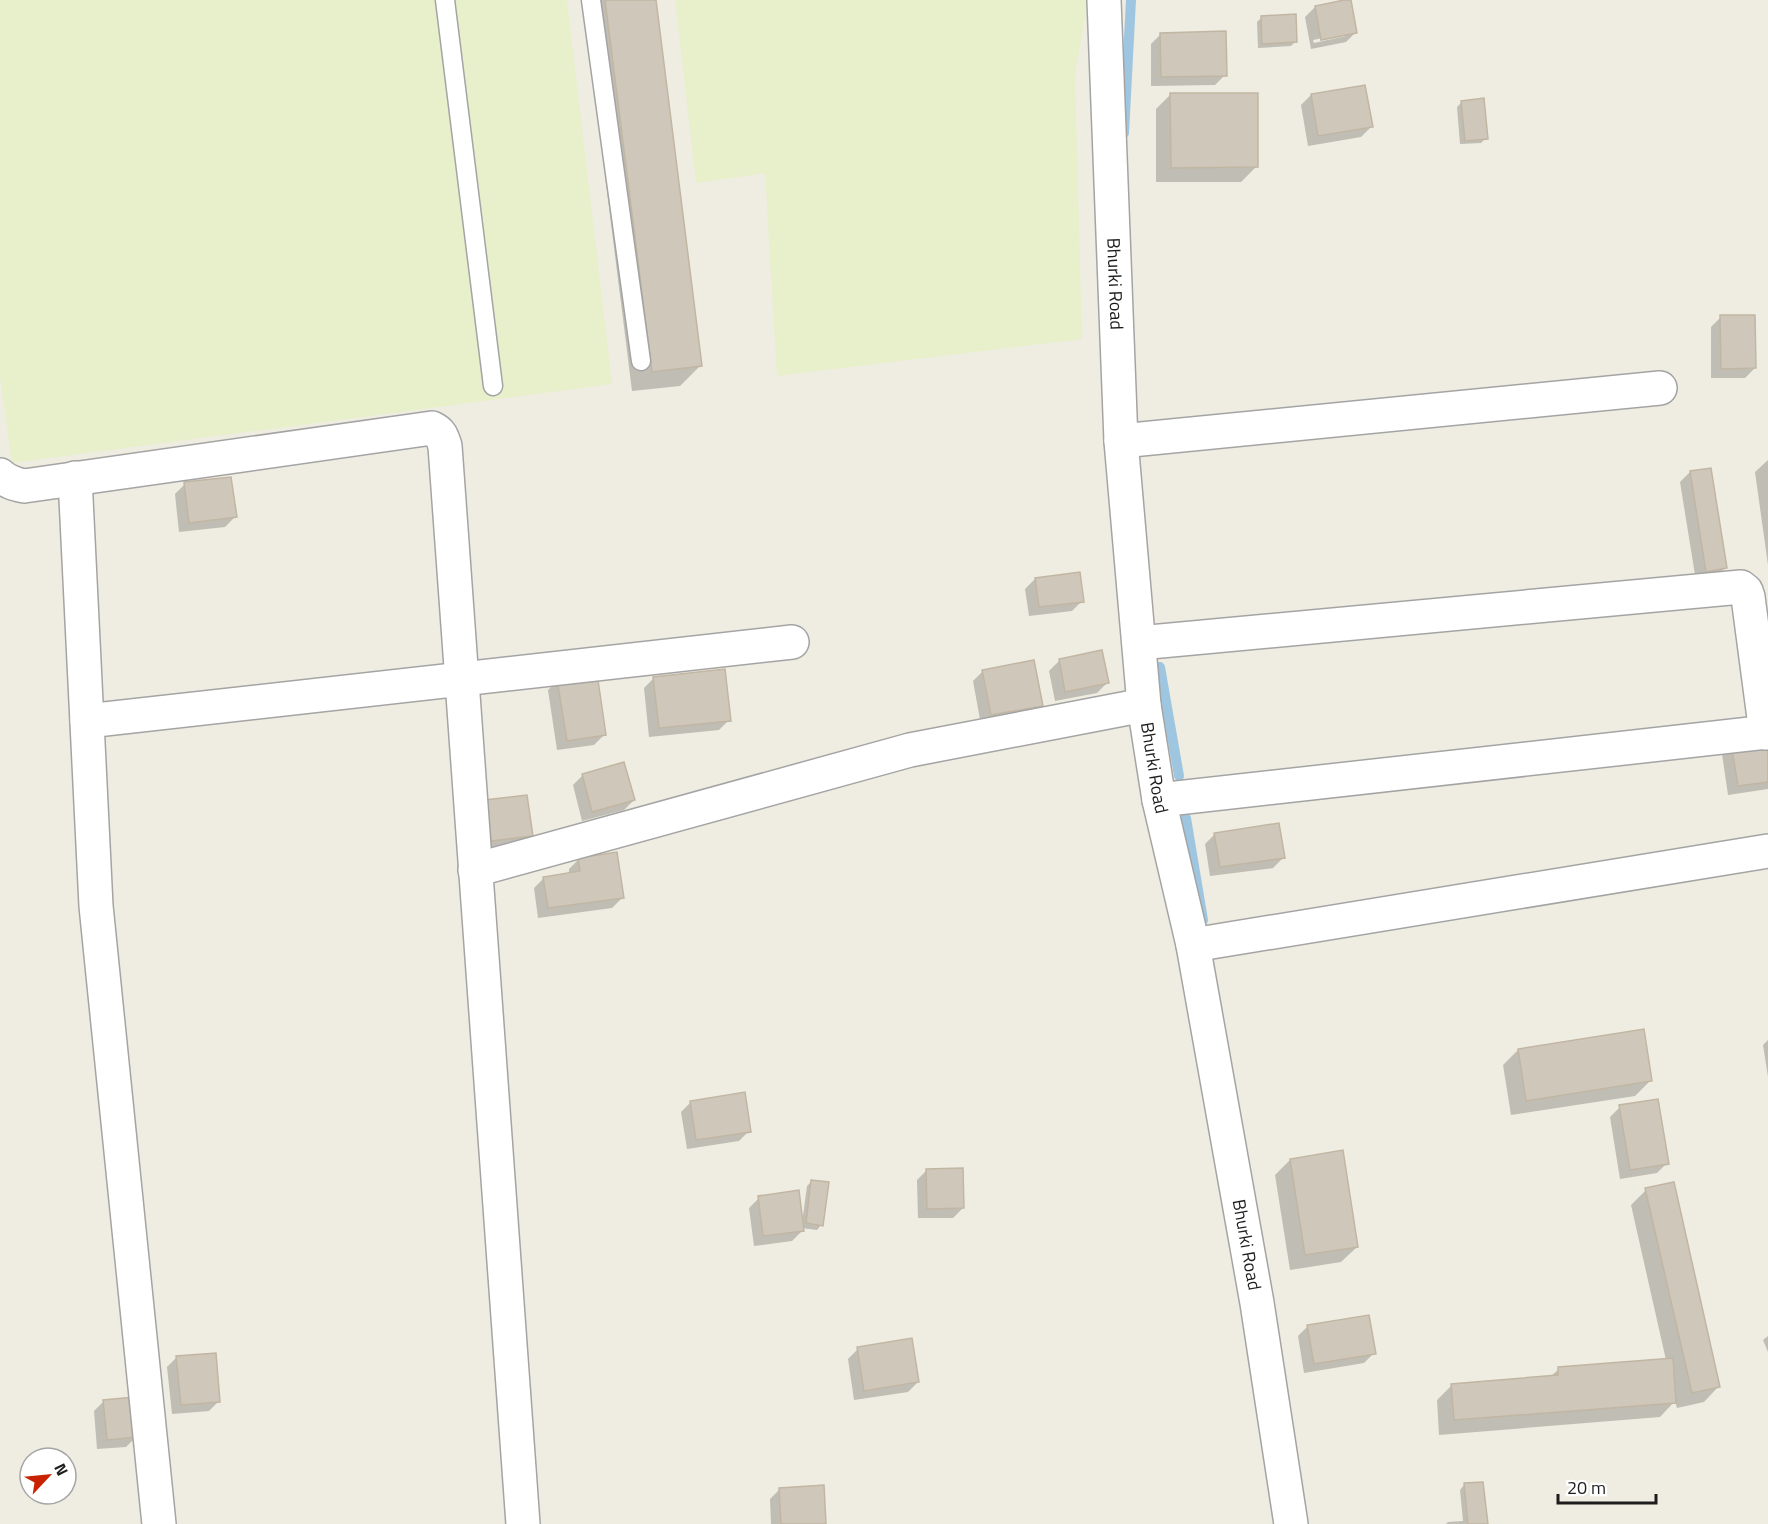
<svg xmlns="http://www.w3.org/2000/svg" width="1768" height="1524" viewBox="0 0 1768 1524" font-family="'Titillium Web',sans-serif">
<rect width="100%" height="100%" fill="#efede1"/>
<g fill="#e7f0cb">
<path d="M0,0H567L612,384L12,463L0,377Z"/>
<path d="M675,0H1088L1075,74L1082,339L777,376L765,173L696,183Z"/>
</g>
<g fill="#0003" fill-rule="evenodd">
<path d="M583,0H654L700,366L680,386L632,391Z"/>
<path d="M1315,7L1356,32L1346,42L1311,49L1305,17ZM1346,33V36L1314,43L1313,40Z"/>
<path d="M1262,17L1295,42L1291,46L1258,48L1257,22Z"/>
<path d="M1161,34L1225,75L1215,85L1151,86V44Z"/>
<path d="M1171,94L1256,167L1241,182H1156V109Z"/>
<path d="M1311,95L1371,127L1361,137L1308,146L1301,105Z"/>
<path d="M1462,102L1486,138L1481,143L1460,144L1457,107Z"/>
<path d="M1721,317L1755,368L1745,378H1711V327Z"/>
<path d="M1768,460V565L1755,472Z"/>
<path d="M1690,472L1725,568L1715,578L1696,581L1680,482Z"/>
<path d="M185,484L235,517L225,527L179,532L175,494Z"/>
<path d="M1035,579L1082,601L1072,611L1029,616L1025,589Z"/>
<path d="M1059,661L1107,683L1097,693L1055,701L1049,671Z"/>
<path d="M983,671L1041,706L1031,716L981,725L973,681Z"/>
<path d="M654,678L729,720L719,730L649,737L644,688Z"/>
<path d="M558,680L604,735L594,745L557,750L548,690Z"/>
<path d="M1768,738V789L1728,795L1722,754L1732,744Z"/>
<path d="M583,775L634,800L624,810L582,821L573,785Z"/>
<path d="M476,811L531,835L521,845L481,850Z"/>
<path d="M1215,834L1283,858L1273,868L1210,876L1205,844Z"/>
<path d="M579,859L622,898L612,908L538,918L534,888L544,878L569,874V869Z"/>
<path d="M1768,1040V1077L1763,1045Z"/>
<path d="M1518,1050L1650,1081L1635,1096L1511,1115L1503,1065Z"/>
<path d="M691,1102L749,1131L739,1141L687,1149L681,1112Z"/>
<path d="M1620,1107L1667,1163L1657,1173L1620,1179L1610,1117Z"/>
<path d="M1290,1160L1357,1247L1341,1262L1290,1270L1275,1175Z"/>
<path d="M927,1170L963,1208L953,1218H918L917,1180Z"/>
<path d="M812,1181L821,1225L817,1230L802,1228V1231L792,1241L754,1246L749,1208L759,1198L802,1223L807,1186Z"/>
<path d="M1646,1190L1719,1386L1704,1402L1677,1408L1675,1401L1660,1417L1439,1435L1437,1400L1452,1385L1550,1377L1559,1369L1666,1360L1631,1205Z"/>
<path d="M1308,1326L1374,1353L1364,1363L1304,1373L1298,1336Z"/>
<path d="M1768,1336V1352L1763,1340Z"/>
<path d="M858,1349L918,1382L908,1392L854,1400L848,1359Z"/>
<path d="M177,1357L219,1401L209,1411L172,1414L167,1367Z"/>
<path d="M104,1401L136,1437L126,1447L97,1449L94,1411Z"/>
<path d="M1464,1485L1486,1524H1446L1448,1522L1463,1521L1460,1490Z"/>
<path d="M780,1489L825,1524H771L770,1499Z"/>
</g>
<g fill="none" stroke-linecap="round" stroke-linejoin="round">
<g stroke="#9ec6e0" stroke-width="10">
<path d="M1124,133L1131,0"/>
<path d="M1160,667L1179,776"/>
<path d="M1186,818L1203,920"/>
</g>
</g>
<g fill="#cfc7ba" stroke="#c2b6a3" stroke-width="1.5">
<path d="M605,0H656L702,366L652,372Z"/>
<path d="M1344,0H1351L1357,33L1321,40L1315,6Z"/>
<path d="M1296,14L1297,42L1262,44L1261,16Z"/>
<path d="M1226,31L1227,76L1161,77L1160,33Z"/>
<path d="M1365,85L1373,127L1318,136L1311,94Z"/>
<path d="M1170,93H1258V167L1171,168Z"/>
<path d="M1484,98L1488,139L1465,141L1461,101Z"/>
<path d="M1720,315H1755L1756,368L1721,369Z"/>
<path d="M1711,468L1727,568L1706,572L1690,471Z"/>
<path d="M231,477L237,517L189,523L184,482Z"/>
<path d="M1080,572L1084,602L1039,607L1035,578Z"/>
<path d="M1102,650L1109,683L1065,692L1059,659Z"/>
<path d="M1034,660L1043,706L991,715L982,670Z"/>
<path d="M725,669L731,721L659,728L653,677Z"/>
<path d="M597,673L606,735L567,741L557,679Z"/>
<path d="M1768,737V782L1738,786L1731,743Z"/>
<path d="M624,762L635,800L592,812L582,774Z"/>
<path d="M527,795L533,836L491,841L485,800Z"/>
<path d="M1279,823L1285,858L1220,867L1214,833Z"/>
<path d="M617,852L624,898L548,908L543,877L580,871L578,858Z"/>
<path d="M1644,1029L1652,1081L1526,1101L1518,1049Z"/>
<path d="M745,1092L751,1132L696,1140L690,1101Z"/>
<path d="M1658,1099L1669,1164L1630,1170L1619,1105Z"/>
<path d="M1343,1150L1358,1247L1305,1255L1290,1159Z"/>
<path d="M963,1168L964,1208L927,1209L926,1169Z"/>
<path d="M811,1180L829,1182L823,1226L806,1223Z"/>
<path d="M1674,1182L1720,1387L1692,1393L1645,1188Z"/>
<path d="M799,1190L804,1231L763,1236L758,1196Z"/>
<path d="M1369,1315L1376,1354L1314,1364L1307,1325Z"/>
<path d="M912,1338L919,1382L864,1391L857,1347Z"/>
<path d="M216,1353L220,1402L181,1405L176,1356Z"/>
<path d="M1673,1358L1676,1403L1454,1420L1451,1384L1558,1375V1367Z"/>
<path d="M134,1397L137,1437L107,1440L103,1400Z"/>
<path d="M1483,1482L1488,1524H1468L1464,1483Z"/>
<path d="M824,1485L826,1524H781L779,1488Z"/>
</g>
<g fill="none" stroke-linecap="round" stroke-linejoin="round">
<defs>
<g id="service">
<path d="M445,0L493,386"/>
<path d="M591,0L641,361"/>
</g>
<g id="minor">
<path id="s1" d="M1104,0L1121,441L1144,705L1159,800L1193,945L1257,1303L1291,1524"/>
<path d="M1121,441L1660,388"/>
<path d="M0,475C7,482 15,484 24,486L432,428C441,432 442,437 445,446L523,1524"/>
<path d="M75,478L96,906L159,1524"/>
<path d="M1139,643L1741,587L1746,591L1748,597L1766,733"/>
<path d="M87,721L792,642"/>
<path d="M1159,800L1768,732"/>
<path d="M475,870L910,750L1144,705"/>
<path d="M1193,945L1768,851"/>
</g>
</defs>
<use href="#service" stroke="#a4a4a4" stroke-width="21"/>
<use href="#minor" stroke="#a4a4a4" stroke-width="36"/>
<use href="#service" stroke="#fff" stroke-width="18"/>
<use href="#minor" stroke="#fff" stroke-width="33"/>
</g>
<g text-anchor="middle" stroke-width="4.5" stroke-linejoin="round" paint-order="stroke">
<g font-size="18" fill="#1d1d1d" stroke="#fff">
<text dy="6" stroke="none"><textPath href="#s1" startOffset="284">Bhurki Road</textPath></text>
<text dy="6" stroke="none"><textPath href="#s1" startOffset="770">Bhurki Road</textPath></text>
<text dy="6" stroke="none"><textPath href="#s1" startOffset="1256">Bhurki Road</textPath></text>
</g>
</g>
<g transform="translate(48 1476) rotate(64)"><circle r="28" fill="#ffffff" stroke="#a5a5a5" stroke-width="1.5"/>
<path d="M0-4.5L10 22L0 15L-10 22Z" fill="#c92200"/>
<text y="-9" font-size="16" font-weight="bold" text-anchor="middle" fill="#1d1d1d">N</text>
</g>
<path d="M1558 1494v9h98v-9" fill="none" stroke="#1d1d1d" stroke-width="3"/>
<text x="1567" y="1494" font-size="18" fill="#1d1d1d" stroke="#ffffff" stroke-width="4.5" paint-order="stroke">20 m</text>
</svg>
